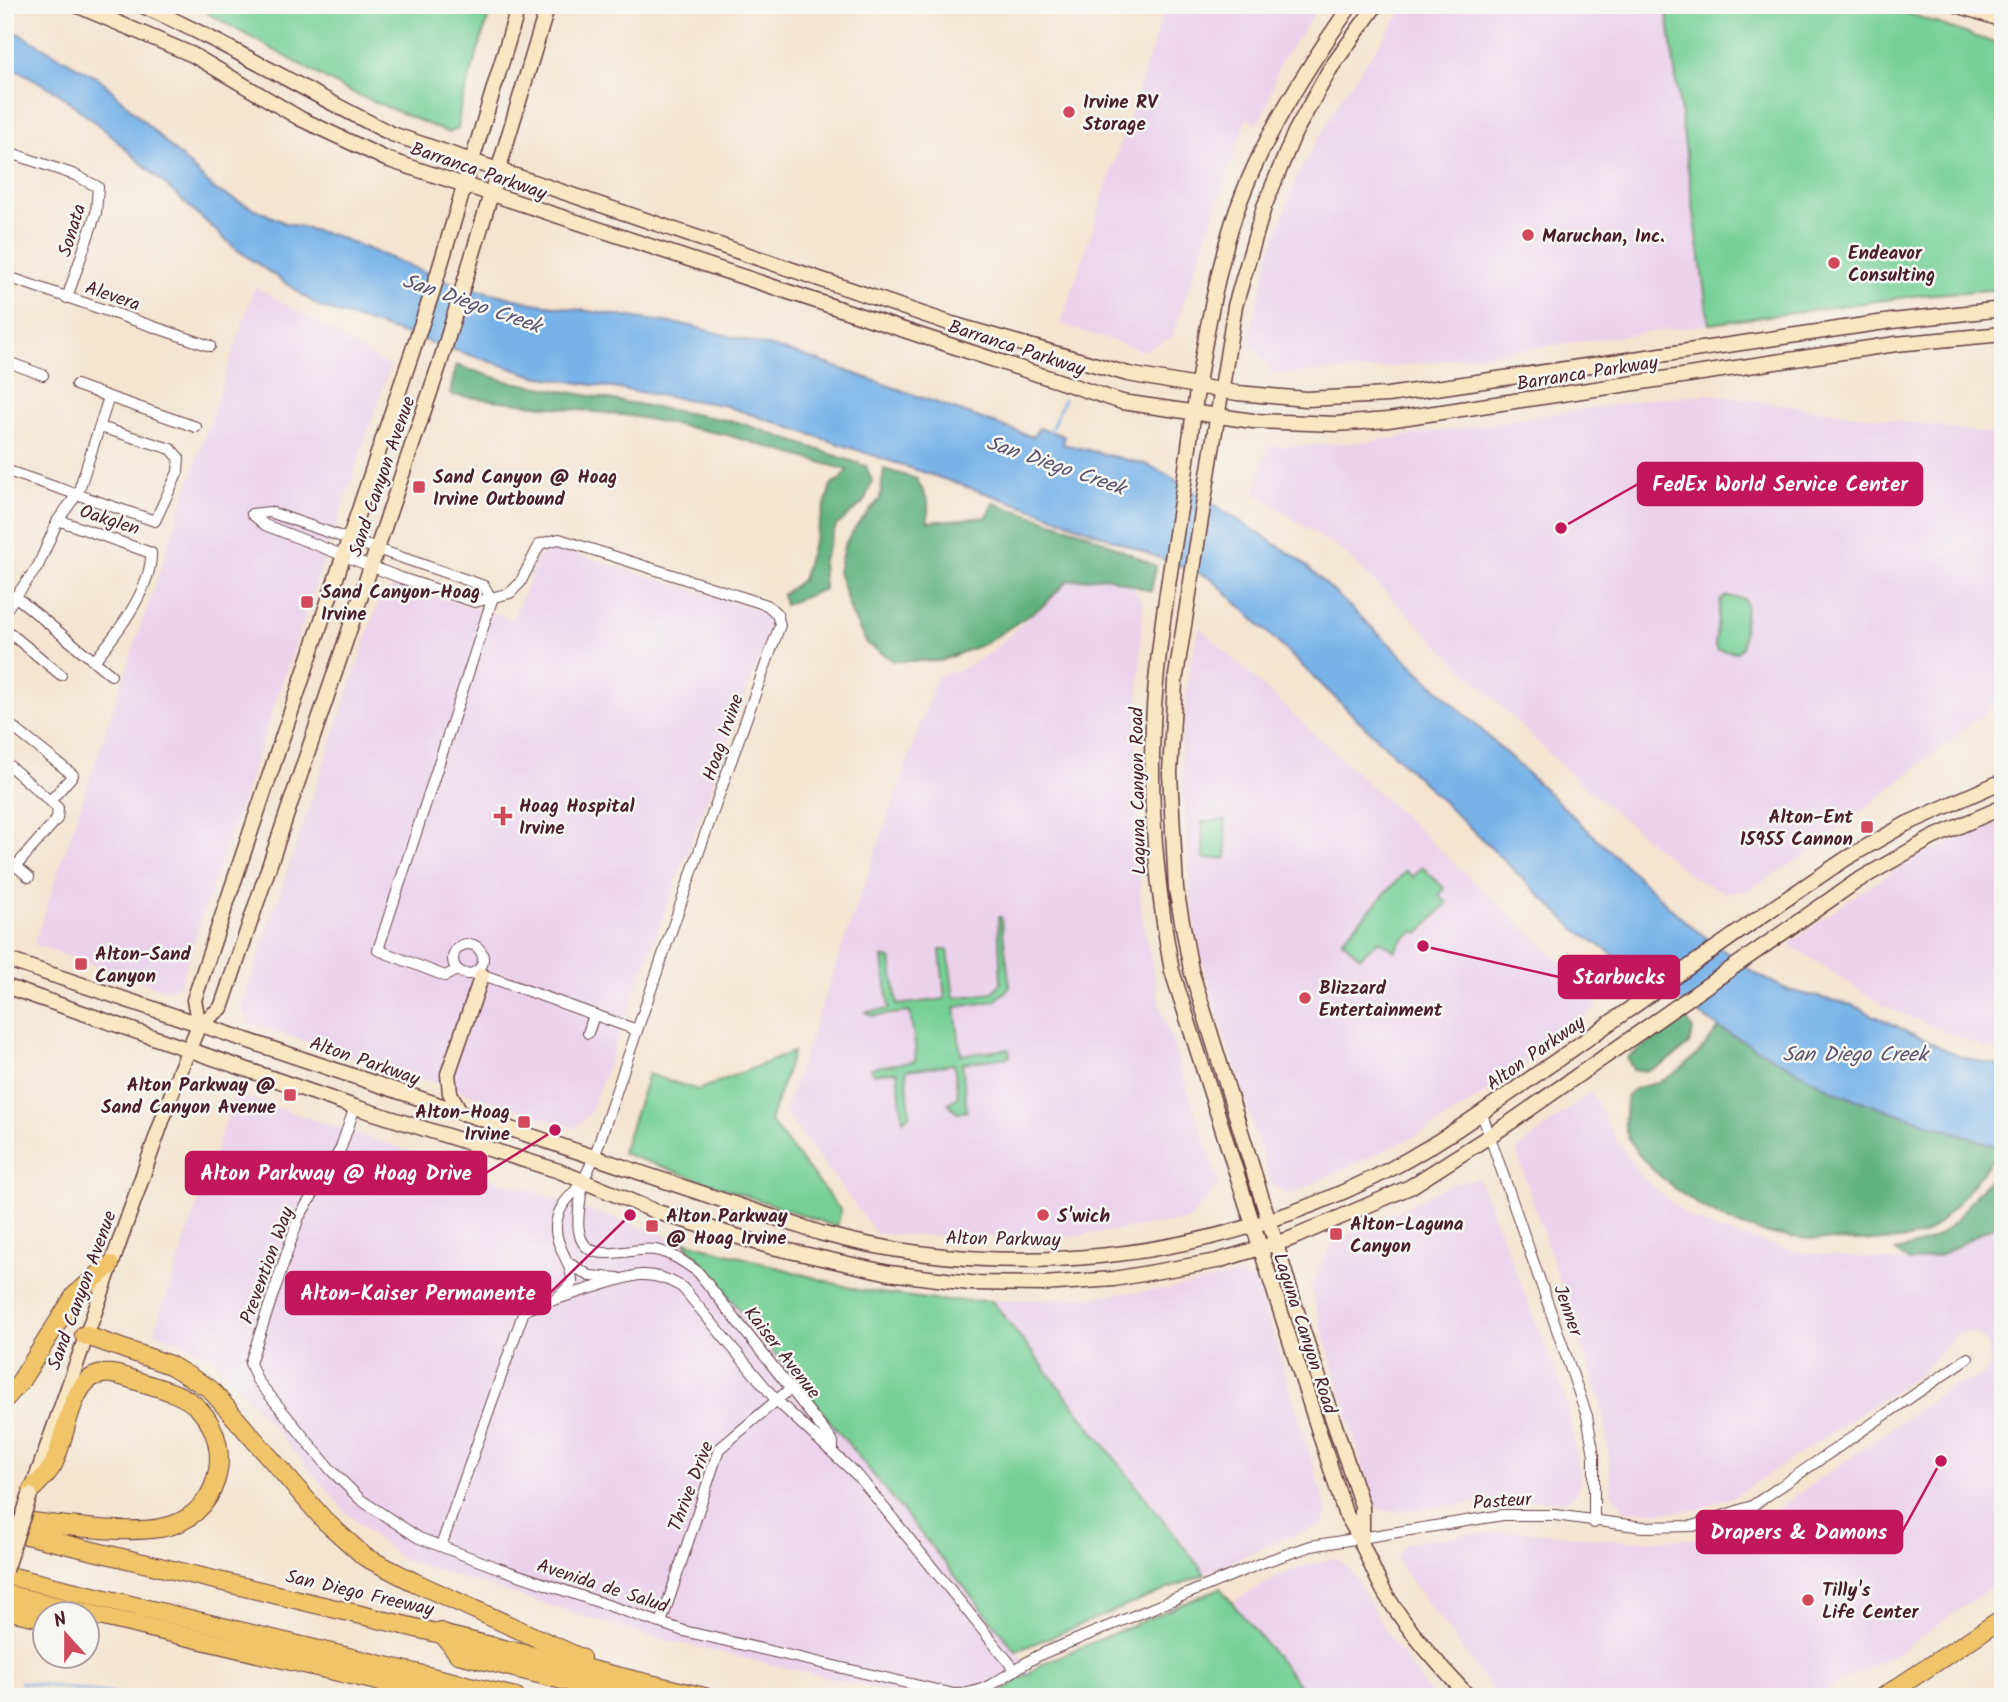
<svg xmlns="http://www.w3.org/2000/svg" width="2008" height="1702" viewBox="0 0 2008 1702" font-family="Kalam,sans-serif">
<rect width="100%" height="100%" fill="#f6f6f2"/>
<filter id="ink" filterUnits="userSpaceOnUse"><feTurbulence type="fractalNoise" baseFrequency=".0143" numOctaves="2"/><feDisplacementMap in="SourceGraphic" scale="14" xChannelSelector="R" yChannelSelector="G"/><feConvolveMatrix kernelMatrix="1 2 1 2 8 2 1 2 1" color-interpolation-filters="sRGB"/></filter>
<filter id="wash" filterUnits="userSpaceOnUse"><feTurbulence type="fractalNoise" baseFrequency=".00686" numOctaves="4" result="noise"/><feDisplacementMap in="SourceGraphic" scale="28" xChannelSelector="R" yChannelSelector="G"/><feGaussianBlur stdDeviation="1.57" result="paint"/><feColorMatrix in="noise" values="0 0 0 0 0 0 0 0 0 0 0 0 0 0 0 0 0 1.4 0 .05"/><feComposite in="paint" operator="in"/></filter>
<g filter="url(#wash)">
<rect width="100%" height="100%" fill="#f5e4d0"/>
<g fill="#ecd1ea">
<path d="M1166,5H1321L1279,64L1267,106L1257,124L1247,118L1172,337L1143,351L1061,324Z"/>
<path d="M1407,5H1666L1709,324L1372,370L1273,374L1249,340L1270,252L1296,178L1342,96Z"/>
<path d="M255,286L390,367L179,985L165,990L34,944Z"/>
<path d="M1710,394L2003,436L2001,700L1809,853L1747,891L1726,893L1691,876L1574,778L1347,555L1255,493L1267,447L1368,442L1656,398Z"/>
<path d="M553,547L765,612L771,617L772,625L590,1113L575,1128L249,1023L241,1007L381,595L398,585L513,619L538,557L546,548Z"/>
<path d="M1106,577L1132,585L1143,604L1136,753L1141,911L1161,1009L1219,1183L1190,1220L1056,1239L877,1234L784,1112L937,677L962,669L990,653L1067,581Z"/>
<path d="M1199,627L1588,987L1597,1007L1499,1084L1428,1130L1289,1195L1271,1185L1201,959L1191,904L1181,747L1189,671Z"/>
<path d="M2003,821V1052L1984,1048L1884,1006L1789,944L1854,896L1924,853Z"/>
<path d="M1591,1091L1612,1133L1643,1178L1689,1217L1720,1231L1800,1252L1909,1262L1941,1255L2003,1221V1579L1899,1652L1813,1697H1497L1395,1559L1406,1543L1471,1534L1524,1531L1624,1541L1710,1538L1734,1531L1780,1507L1948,1388L1982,1376L1990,1367L1988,1345L1981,1337L1972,1332L1957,1334L1919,1375L1737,1495L1697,1510L1664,1512L1625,1510L1611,1493L1608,1448L1601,1405L1516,1151Z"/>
<path d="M235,1094L684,1241L1016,1651L1029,1671L993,1697H912L644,1635L401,1559L346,1512L212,1357L154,1331Z"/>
<path d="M1479,1178L1566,1399L1581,1482L1575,1495L1564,1502L1518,1499L1390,1512L1374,1507L1310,1287L1332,1243L1449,1185Z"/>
<path d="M1239,1274L1257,1282L1328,1513L1321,1526L1282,1539L1205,1574L992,1301L1075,1298L1170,1289Z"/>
<path d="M1335,1558L1350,1568L1386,1631L1432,1697H1309L1233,1602L1291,1570Z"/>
</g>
<g fill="#76d096" stroke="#607860" stroke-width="2">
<path d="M193,5H492L460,109L458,128L449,133L346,90Z"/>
<path d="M1666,5H1884L2003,46V289L1921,295L1709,324Z"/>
<path d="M1726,596L1744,599L1746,605L1742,647L1737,652L1718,650L1715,645L1720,601Z"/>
<path d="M1225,820L1227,858L1204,859L1202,822Z"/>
<path d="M1422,867L1445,889L1439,895L1447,903L1420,933L1414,931L1400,942L1395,951L1379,940L1360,957L1342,940L1406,871L1413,877Z"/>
<path d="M998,917H1001L1010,987L995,1001L955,1007L961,1055L1009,1049L1010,1057L962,1063L967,1111L957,1112L948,1103L958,1097L954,1064L906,1070L910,1115L903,1120L897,1071L874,1074L870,1068L915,1061L916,1051L910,1012L872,1016L866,1012L889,1009L883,958L891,959L897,1005L945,999L940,950H948L954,998L992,993L1001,983Z"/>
<path d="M793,1052L770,1121L841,1211L837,1227L622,1153L648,1074L698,1090Z"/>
<path d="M684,1241L858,1290L934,1300L992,1301L1205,1574L1016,1651Z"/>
<path d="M1220,1588L1309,1697H993L1044,1663Z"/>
</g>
<g fill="#60b27f" stroke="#556855" stroke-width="2">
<path d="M456,365L506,381L738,422L866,466L872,481L864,502L836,526L822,563L824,589L785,605L782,595L802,580L831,485L841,480L847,470L727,435L631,416L450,395Z"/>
<path d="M884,469L917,479L928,502V522L987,517L993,503L1083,532L1156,566L1151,591L1106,577L1067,581L1044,605L986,643L940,661H894L867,644L852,615L838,572L844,546L857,525L880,499Z"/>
<path d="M1685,1017L1693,1029L1689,1045C1672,1057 1656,1075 1633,1070L1627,1058Z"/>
<path d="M1719,1028L1840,1094L2002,1148C1984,1168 1942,1229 1920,1236C1902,1242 1875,1241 1857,1241C1775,1240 1725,1232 1661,1177C1647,1165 1628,1146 1625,1126C1624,1117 1626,1104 1627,1095C1637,1085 1645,1087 1657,1083C1681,1073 1704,1049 1719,1028Z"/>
<path d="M2003,1168V1221L1941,1255L1909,1262L1896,1251C1967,1236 1955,1204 2003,1168Z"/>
</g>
<path fill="#77b2e8" stroke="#60688a" stroke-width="2" d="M5,26L101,80L215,190L285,223L336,236L454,284L533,303L691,326L805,356L1033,437L1039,428L1064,436L1063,444L1148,465L1168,475L1300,560L1688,924L1754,973L1788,990L1852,1005L1959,1056L2003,1067V1148L1840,1094L1719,1028L1573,927L1211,578L1042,512L723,405L535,376L320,307L236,249L106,131L57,92L5,63Z"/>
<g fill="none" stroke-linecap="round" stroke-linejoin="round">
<g stroke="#77b2e8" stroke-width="2.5">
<path d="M1049,434L1064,399"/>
<path d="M20,1682L135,1697"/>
</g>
</g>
</g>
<g filter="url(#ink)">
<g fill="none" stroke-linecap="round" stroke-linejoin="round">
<defs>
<g id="street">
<path d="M5,151L75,175L98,187L96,213L67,298"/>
<path d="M5,276L210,346"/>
<path d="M8,362L43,375"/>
<path d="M76,385L109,397"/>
<path d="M5,470L155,521L178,472L179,458L171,449L100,427"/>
<path d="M252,514L265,525L401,578L475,602L510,593L520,583L540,544L559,539L767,605L777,614L780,625C719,793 660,961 603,1131C598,1147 592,1165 583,1180C575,1194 561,1201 557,1219C551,1245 573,1260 572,1283L557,1298"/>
<path d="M252,514L270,512L484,586L492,600"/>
<path d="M58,520L151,553C152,589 116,635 94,661"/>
<path d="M15,596L111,675"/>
<path d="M5,611L38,566L58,520L78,493L109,397L196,427"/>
<path d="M5,629L61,675"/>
<path d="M5,721L73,775L52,799"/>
<path d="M5,762L58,808L57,819L16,866"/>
<path d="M5,857L29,877"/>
<circle cx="468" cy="959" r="15"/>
<path d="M457,970L445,976L378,950L492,600"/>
<path d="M475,972L637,1030"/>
<path d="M588,1033L594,1015"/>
<path d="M355,1107L340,1150L299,1217L250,1363L257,1380L330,1469L361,1500L419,1538L498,1568L684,1631L954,1694C991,1695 1012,1667 1044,1653L1264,1562L1311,1546L1503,1515H1555L1643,1527L1693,1526L1752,1506L1968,1358"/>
<path d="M1482,1114L1587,1416L1594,1455V1523"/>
<path d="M582,1182C582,1197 576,1216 579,1231C585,1269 631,1246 655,1250C672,1253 684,1262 698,1272L833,1442V1451"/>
<path d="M570,1264L590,1276L618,1278"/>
<path d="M441,1546L524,1311C529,1307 631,1275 640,1275C656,1274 669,1279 682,1287L776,1400L860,1478L1015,1670"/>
<path d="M661,1623L719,1449L790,1389"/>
</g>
<g id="secondary">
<path d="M76,5L193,55L301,119L386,159L1122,402L1253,421L1336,424L1388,420L1896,344L2003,334"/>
<path d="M141,5C227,43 307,92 392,134L952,324L1128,374L1237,393L1306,399L1388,395L1892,321L2003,309"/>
<path d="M1351,5C1302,75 1251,155 1228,238C1206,318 1195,401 1184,483C1172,562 1157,643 1153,724C1149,806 1157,890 1172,971L1345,1513C1363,1539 1370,1568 1386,1595C1409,1632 1440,1666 1469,1697"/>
<path d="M1957,5L2003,20"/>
<path d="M5,959L820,1233C1003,1283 1203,1262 1373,1178C1440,1145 1499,1100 1560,1058C1656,991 1750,922 1847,858L1906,824L2003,781"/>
<path d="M5,986L355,1107L559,1171L657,1212L772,1247L889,1273L970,1283L1043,1284L1114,1279L1217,1261L1290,1239L1410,1187L1508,1124L1857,881L1932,838L2003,807"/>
<path d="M199,1025L194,1000L432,293L519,5"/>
<path d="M461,1113L450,1093L448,1074L482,975"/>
<path d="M33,1487L180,1070L199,1025L221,1008L440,363L548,5"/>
<path d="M1362,1538V1506L1303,1331L1191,970L1176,889L1170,773L1175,682L1235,306L1264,207L1295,132L1330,69L1376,5"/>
</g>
<g id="highway">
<path d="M84,1335L170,1365L210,1389L325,1521L365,1557L414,1582L581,1658"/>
<path d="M5,1399L20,1382L75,1295L110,1265"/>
<path d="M5,1519C48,1523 120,1535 160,1528C217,1520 238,1450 199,1409C184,1393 158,1388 137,1381C122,1376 105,1369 91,1378C70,1391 64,1443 53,1465C48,1474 39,1482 32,1489"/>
<path d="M5,1530L705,1697"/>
<path d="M5,1575L516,1697"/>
<path d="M5,1594L445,1697"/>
<path d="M5,1610L46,1619"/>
<path d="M441,1632L458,1654L630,1697"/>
<path d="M1883,1697L2003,1618"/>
</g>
</defs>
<use href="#street" stroke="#643d44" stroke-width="12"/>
<use href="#secondary" stroke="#643d44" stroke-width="17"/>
<use href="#highway" stroke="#643d44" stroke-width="20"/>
<use href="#street" stroke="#fff" stroke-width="10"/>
<use href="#secondary" stroke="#f9e7c3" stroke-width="14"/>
<use href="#highway" stroke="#f0c469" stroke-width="18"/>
<defs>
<path id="secondary-bridge" d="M5,1570L30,1495"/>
</defs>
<use href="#secondary-bridge" stroke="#643d44" stroke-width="17" stroke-linecap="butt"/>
<use href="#secondary-bridge" stroke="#f9e7c3" stroke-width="14"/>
</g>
</g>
<g fill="#d1495b" stroke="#f6f6f2" stroke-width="2.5">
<circle cx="1069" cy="112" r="7"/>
<circle cx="1528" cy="235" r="7"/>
<circle cx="1834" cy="263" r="7"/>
<rect x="412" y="480" width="14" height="14" rx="3.5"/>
<rect x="300" y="595" width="14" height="14" rx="3.5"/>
<path d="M499.5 805.5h7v7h7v7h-7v7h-7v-7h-7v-7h7z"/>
<rect x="1860" y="820" width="14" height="14" rx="3.5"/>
<rect x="74" y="957" width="14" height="14" rx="3.5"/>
<circle cx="1305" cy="998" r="7"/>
<rect x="283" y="1088" width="14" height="14" rx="3.5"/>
<rect x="517" y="1115" width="14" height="14" rx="3.5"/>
<circle cx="1043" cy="1215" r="7"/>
<rect x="645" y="1219" width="14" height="14" rx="3.5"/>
<rect x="1329" y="1227" width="14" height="14" rx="3.5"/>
<circle cx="1808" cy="1600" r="7"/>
</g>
<g text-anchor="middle" stroke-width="5" stroke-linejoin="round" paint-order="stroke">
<g font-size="19" font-weight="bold" fill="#4a1f2b" stroke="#f6f6f2" text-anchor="start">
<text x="1083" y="108">Irvine RV<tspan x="1083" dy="22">Storage</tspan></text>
<text x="1542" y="242">Maruchan, Inc.</text>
<text x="1848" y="259">Endeavor<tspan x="1848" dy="22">Consulting</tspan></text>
<text x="433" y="483">Sand Canyon @ Hoag<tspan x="433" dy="22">Irvine Outbound</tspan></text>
<text x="321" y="598">Sand Canyon-Hoag<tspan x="321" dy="22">Irvine</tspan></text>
<text x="519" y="812">Hoag Hospital<tspan x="519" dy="22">Irvine</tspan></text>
<text x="1853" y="823" text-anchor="end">Alton-Ent<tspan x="1853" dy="22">15955 Cannon</tspan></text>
<text x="95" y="960">Alton-Sand<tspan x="95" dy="22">Canyon</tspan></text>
<text x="1319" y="994">Blizzard<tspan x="1319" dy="22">Entertainment</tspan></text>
<text x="276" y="1091" text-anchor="end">Alton Parkway @<tspan x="276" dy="22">Sand Canyon Avenue</tspan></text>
<text x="510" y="1118" text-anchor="end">Alton-Hoag<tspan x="510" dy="22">Irvine</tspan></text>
<text x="666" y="1222">Alton Parkway<tspan x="666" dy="22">@ Hoag Irvine</tspan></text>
<text x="1057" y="1222">S'wich</text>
<text x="1350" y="1230">Alton-Laguna<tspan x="1350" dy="22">Canyon</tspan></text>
<text x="1822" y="1596">Tilly's<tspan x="1822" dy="22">Life Center</tspan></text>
</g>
<g font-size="19" fill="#4a1f2b" stroke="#f6f6f2">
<text transform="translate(479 170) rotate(19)" y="7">Barranca Parkway</text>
<text transform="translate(71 230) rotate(-73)" y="7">Sonata</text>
<text transform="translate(113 295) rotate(19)" y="7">Alevera</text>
<text transform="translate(1017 347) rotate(18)" y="7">Barranca Parkway</text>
<text transform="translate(1587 372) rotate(-9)" y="7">Barranca Parkway</text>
<text transform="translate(381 476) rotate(-71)" y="7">Sand Canyon Avenue</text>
<text transform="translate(110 519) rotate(18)" y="7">Oakglen</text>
<text transform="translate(722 737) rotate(-71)" y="7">Hoag Irvine</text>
<text transform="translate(1137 791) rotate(-91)" y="7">Laguna Canyon Road</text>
<text transform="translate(1535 1052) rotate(-35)" y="7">Alton Parkway</text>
<text transform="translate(365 1060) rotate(19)" y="7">Alton Parkway</text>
<text transform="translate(1003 1238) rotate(1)" y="7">Alton Parkway</text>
<text transform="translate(266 1265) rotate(-70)" y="7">Prevention Way</text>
<text transform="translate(81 1290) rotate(-70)" y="7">Sand Canyon Avenue</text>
<text transform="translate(1569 1310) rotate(71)" y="7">Jenner</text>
<text transform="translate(1306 1333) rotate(72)" y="7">Laguna Canyon Road</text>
<text transform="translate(783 1352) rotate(52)" y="7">Kaiser Avenue</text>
<text transform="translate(690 1486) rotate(-69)" y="7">Thrive Drive</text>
<text transform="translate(1502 1500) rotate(-4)" y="7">Pasteur</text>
<text transform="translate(603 1585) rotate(18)" y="7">Avenida de Salud</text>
<text transform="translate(360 1592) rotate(13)" y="7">San Diego Freeway</text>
</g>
<g font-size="21" font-style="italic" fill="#5a526d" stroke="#f6f6f2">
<text transform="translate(472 303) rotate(19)" y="7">San Diego Creek</text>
<text transform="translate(1056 465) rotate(19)" y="7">San Diego Creek</text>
<text x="1855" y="1061">San Diego Creek</text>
</g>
</g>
<path fill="none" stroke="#c2185b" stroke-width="2.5" d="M1561 528L1638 484M1423 946L1559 977M555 1130L486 1173M630 1215L550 1293M1941 1461L1902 1532"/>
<g fill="#c2185b" stroke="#f6f6f2" stroke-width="2.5">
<circle cx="1561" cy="528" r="7"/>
<circle cx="1423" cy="946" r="7"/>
<circle cx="555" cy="1130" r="7"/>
<circle cx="630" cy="1215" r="7"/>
<circle cx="1941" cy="1461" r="7"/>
</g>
<g fill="#c2185b" stroke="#c2185b" stroke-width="2.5">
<rect x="1638" y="463" width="284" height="42" rx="7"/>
<rect x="1559" y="956" width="120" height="42" rx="7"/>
<rect x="186" y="1152" width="300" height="42" rx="7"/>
<rect x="286" y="1272" width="264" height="42" rx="7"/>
<rect x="1697" y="1511" width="205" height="42" rx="7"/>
</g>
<g font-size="21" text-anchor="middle" font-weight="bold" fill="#fff">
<text x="1780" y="491">FedEx World Service Center</text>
<text x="1619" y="984">Starbucks</text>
<text x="336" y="1180">Alton Parkway @ Hoag Drive</text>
<text x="418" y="1300">Alton-Kaiser Permanente</text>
<text x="1799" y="1539">Drapers &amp; Damons</text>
</g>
<rect width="2008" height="1702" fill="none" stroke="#f6f6f2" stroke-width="28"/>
<g transform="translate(66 1635) rotate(339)"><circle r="33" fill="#f6f6f2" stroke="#b1a0a2" stroke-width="2"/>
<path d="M0-5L12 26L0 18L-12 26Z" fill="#d1495b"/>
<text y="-10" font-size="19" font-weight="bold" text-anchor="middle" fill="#4a1f2b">N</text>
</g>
</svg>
